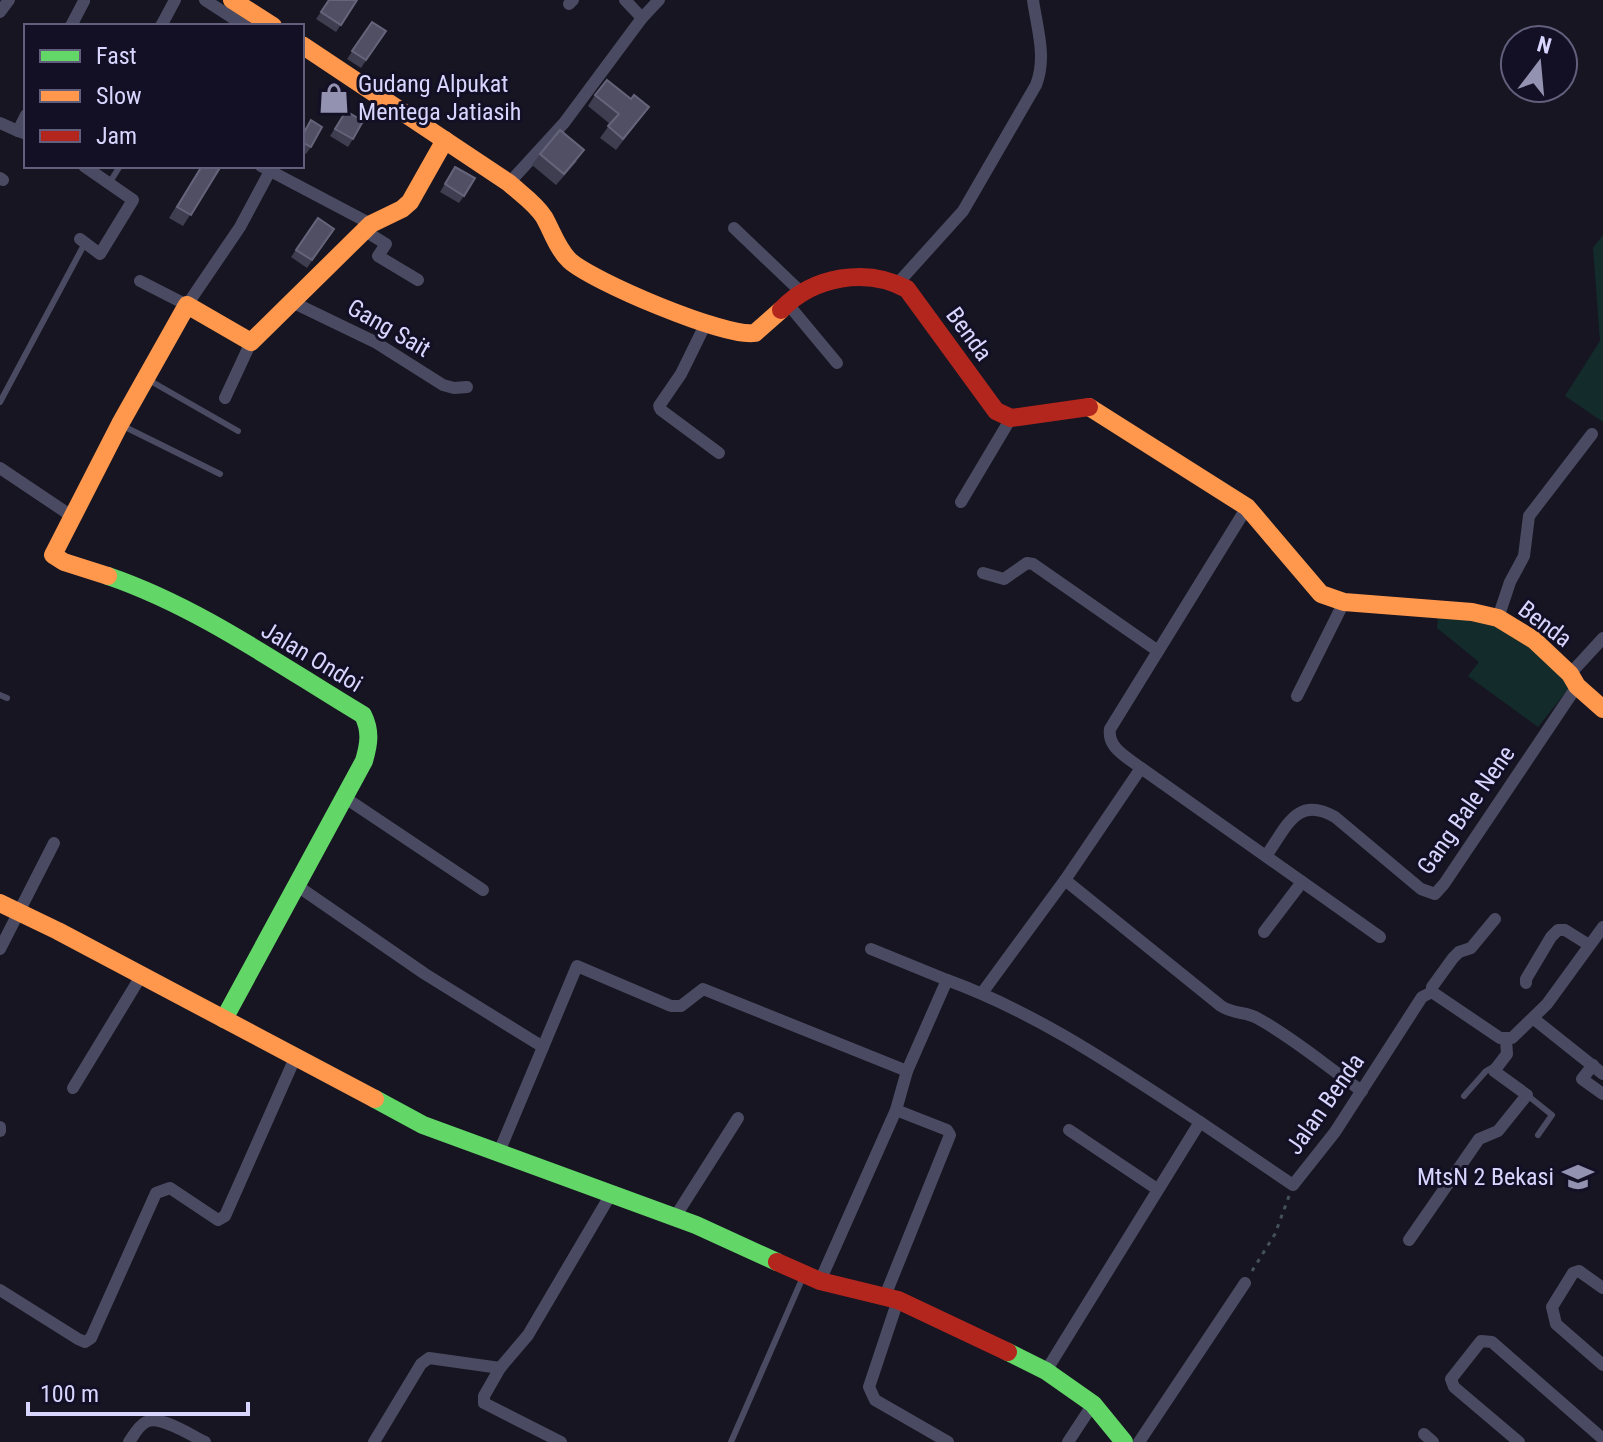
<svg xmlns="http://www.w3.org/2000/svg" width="1603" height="1442" viewBox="0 0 1603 1442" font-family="'Roboto Condensed',sans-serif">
<rect width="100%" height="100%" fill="#161521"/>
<g fill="#132c2b">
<path d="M1603,235V422L1565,396L1600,341L1593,248Z"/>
<path d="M1438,614L1482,618L1528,643L1554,666L1569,688L1538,727L1468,676L1479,662L1437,628Z"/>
</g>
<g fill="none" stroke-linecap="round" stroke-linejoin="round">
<path stroke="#44515d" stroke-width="3" stroke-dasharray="4 6" stroke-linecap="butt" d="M1252,1271L1275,1234L1289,1196"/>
<g stroke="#4a4b62" stroke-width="6">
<path d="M110,182L120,166"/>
<path d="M147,379L238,431"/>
<path d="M0,402L85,243"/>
<path d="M123,426L220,474"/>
<path d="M0,695L7,698"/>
<path d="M1527,1095L1552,1115L1538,1135"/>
<path d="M1464,1096L1486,1071L1493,1067"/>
<path d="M731,1442L803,1277"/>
</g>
<g stroke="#4a4b62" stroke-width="12">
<path d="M205,0L245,26"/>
<path d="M625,0L642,18"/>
<path d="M569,4L573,0"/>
<path d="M0,12L9,0"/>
<path d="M71,26L84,1"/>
<path d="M161,26L175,0"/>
<path d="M26,115L18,131L26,134"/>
<path d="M0,123L18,131"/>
<path d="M261,166L371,224"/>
<path d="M0,178L3,180"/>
<path d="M509,183L564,123L642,18L659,0"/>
<path d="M734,228L802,293"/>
<path d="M365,231L386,244L378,256L418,280"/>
<path d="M80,239L100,254L133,200L84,166"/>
<path d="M140,281L187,305L240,227L270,171"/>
<path d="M898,283L963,211L1036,85C1047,57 1037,29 1033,0"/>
<path d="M290,301L375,342L443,385L454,388L467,387"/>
<path d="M787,303L837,363"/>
<path d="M706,323L681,374L659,406L661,410L719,453"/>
<path d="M225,398L251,342"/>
<path d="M0,468L73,517"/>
<path d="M961,502L1011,418"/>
<path d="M983,573L1004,579L1027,563L1033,564L1158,651"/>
<path d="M1498,618L1510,582L1524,556L1529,516L1592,434"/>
<path d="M1570,674L1603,638"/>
<path d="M1297,696L1344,602"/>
<path d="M1141,768C1127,757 1107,748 1110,729L1247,507"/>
<path d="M344,797L483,890"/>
<path d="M1266,856C1287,827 1296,795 1335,817L1421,889L1435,894L1444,884L1577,686"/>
<path d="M1065,880L1221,1006C1235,1015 1245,1011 1257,1018C1294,1038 1327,1067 1362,1091"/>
<path d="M296,885L425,974L543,1047"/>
<path d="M1264,932L1302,882"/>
<path d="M0,949L54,843"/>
<path d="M871,949L947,980"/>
<path d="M1526,983V979L1551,937L1558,930H1565L1589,945"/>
<path d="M1432,992V987L1453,958L1459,952L1471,948L1495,919"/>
<path d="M982,993L1065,880L1141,768L1380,937"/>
<path d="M1534,1019L1603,1074"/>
<path d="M1593,1065L1582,1079L1603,1094"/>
<path d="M73,1088L141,976"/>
<path d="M0,1127V1131"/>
<path d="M1069,1130L1157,1189"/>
<path d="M499,1152L577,966L671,1006H681L703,989L907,1071"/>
<path d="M675,1217L738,1118"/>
<path d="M1409,1240L1479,1139L1498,1131L1527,1095L1494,1071L1507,1054L1506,1040"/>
<path d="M820,1281L896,1110L907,1071L947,980C1038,1013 1119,1069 1200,1122"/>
<path d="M1603,1288L1579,1271L1573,1273L1552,1307L1556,1324L1603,1365"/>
<path d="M0,1290L78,1339L85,1342L91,1338L156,1193L170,1188L218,1220L225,1216L295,1058"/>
<path d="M885,1296L950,1135L947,1130L896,1110"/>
<path d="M898,1300L869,1387L875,1400L948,1442"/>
<path d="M500,1368L484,1396V1403L561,1442"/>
<path d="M1046,1371L1200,1122L1293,1185L1335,1132L1422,997L1432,992L1500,1038H1512L1547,1004L1603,927"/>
<path d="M1424,1434L1433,1442"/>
<path d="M129,1442C134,1435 138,1426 146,1422C159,1414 192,1436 205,1442"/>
<path d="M374,1442L421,1364L429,1358L500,1368L528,1335L611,1194"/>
<path d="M1068,1442L1093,1404"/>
<path d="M1139,1442L1245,1283"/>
<path d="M1519,1442L1454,1387L1451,1379L1481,1341L1492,1342L1603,1439"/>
</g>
<g stroke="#63d668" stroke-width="18">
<path d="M108,576C199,607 281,666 363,715C371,731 369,744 364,761L224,1019"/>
<path d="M375,1099L423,1125L696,1225L777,1262"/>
<path d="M1008,1352L1046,1371L1093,1404L1124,1442"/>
</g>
<g stroke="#ff974d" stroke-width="18">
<path d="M232,0L273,26"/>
<path d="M302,45L509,183C521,194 535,203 544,217C552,231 557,248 569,260C591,281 726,338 755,333L781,310"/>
<path d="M1089,407L1247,507L1321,594L1344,602L1472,612L1498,618L1534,640L1570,674L1577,686L1603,709"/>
<path d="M108,576L64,562L53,555L120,424L187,305L251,342L371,224L402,209L410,202L445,140"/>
<path d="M0,903L58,931L375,1099"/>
</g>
<g stroke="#b3261e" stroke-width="18">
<path d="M781,310C813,276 867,267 907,289L996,411L1011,418L1089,407"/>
<path d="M777,1262L820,1281L898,1300L1008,1352"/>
</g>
</g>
<g fill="#3f3e50">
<path d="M329,0H357L336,32L316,19Z"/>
<path d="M372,22L386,31L361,68L347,59Z"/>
<path d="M595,95L631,99L649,107L616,150L600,138L610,124L588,106Z"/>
<path d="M346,111L353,139L348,147L330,136Z"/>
<path d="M311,120V147L306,154L302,153V134Z"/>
<path d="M540,154L577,161L556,185L532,165Z"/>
<path d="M201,166H221L183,226L169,218Z"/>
<path d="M455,167L464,196L459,203L440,192Z"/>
<path d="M318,218L334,229L307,268L291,257Z"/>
</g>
<g fill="#504f63" stroke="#65647b" stroke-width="2">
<path d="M329,0H357L341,25L321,12Z"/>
<path d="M372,22L386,31L366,60L352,51Z"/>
<path d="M607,80L631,99L634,95L649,107L623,139L608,126L619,114L595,95Z"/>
<path d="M346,111L363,121L353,139L335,129Z"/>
<path d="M311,120L322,127L311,147L302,142V136Z"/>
<path d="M560,130L584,150L564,174L540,154Z"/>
<path d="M202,166H221L191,215L177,207Z"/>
<path d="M455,167L475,178L464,196L445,184Z"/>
<path d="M318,218L334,229L312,260L296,250Z"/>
</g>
<defs>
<symbol id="shop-bare" viewBox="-9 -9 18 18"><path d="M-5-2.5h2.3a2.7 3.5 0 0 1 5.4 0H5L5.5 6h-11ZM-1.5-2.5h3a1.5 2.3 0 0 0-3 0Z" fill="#9492b1" stroke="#131026" stroke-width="2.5" paint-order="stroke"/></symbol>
<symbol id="school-bare" viewBox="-9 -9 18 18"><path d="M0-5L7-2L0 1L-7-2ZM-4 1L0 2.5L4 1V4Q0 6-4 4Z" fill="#9492b1" stroke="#131026" stroke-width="2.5" paint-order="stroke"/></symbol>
</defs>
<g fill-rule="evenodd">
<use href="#shop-bare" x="312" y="76" width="44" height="44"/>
<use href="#school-bare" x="1556" y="1155" width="44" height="44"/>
</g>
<g text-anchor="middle" stroke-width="6" stroke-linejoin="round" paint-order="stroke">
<g font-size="24" fill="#d8d6fe" stroke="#131026" text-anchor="start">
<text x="358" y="92">Gudang Alpukat<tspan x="358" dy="28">Mentega Jatiasih</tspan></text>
<text x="1554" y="1185" text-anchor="end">MtsN 2 Bekasi</text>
</g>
<g font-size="24" fill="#d8d6fe" stroke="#131026">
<text transform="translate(389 328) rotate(30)" y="8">Gang Sait</text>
<text transform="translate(969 334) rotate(54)" y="8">Benda</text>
<text transform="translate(1545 624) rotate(37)" y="8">Benda</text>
<text transform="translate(312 657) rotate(31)" y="8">Jalan Ondoi</text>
<text transform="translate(1466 810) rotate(-55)" y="8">Gang Bale Nene</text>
<text transform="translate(1325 1104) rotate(-55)" y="8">Jalan Benda</text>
</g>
</g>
<rect x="24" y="24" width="280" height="144" fill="#131026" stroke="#625f7c" stroke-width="2"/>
<rect x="40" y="50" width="40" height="12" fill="#63d668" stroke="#625f7c" stroke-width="2"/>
<text x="96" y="64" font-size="24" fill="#d8d6fe">Fast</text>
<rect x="40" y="90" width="40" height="12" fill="#ff974d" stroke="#625f7c" stroke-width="2"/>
<text x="96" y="104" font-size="24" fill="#d8d6fe">Slow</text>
<rect x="40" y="130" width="40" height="12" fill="#b3261e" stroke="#625f7c" stroke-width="2"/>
<text x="96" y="144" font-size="24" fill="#d8d6fe">Jam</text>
<g transform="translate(1539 64) rotate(16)"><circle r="38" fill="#131026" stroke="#625f7c" stroke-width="2"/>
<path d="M0-6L14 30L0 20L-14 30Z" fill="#9492b1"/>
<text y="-12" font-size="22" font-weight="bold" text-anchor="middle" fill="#d8d6fe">N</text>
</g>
<path d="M28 1402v12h220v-12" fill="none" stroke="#d8d6fe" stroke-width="4"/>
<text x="40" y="1402" font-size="24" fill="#d8d6fe" stroke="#131026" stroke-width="6" paint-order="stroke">100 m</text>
</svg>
